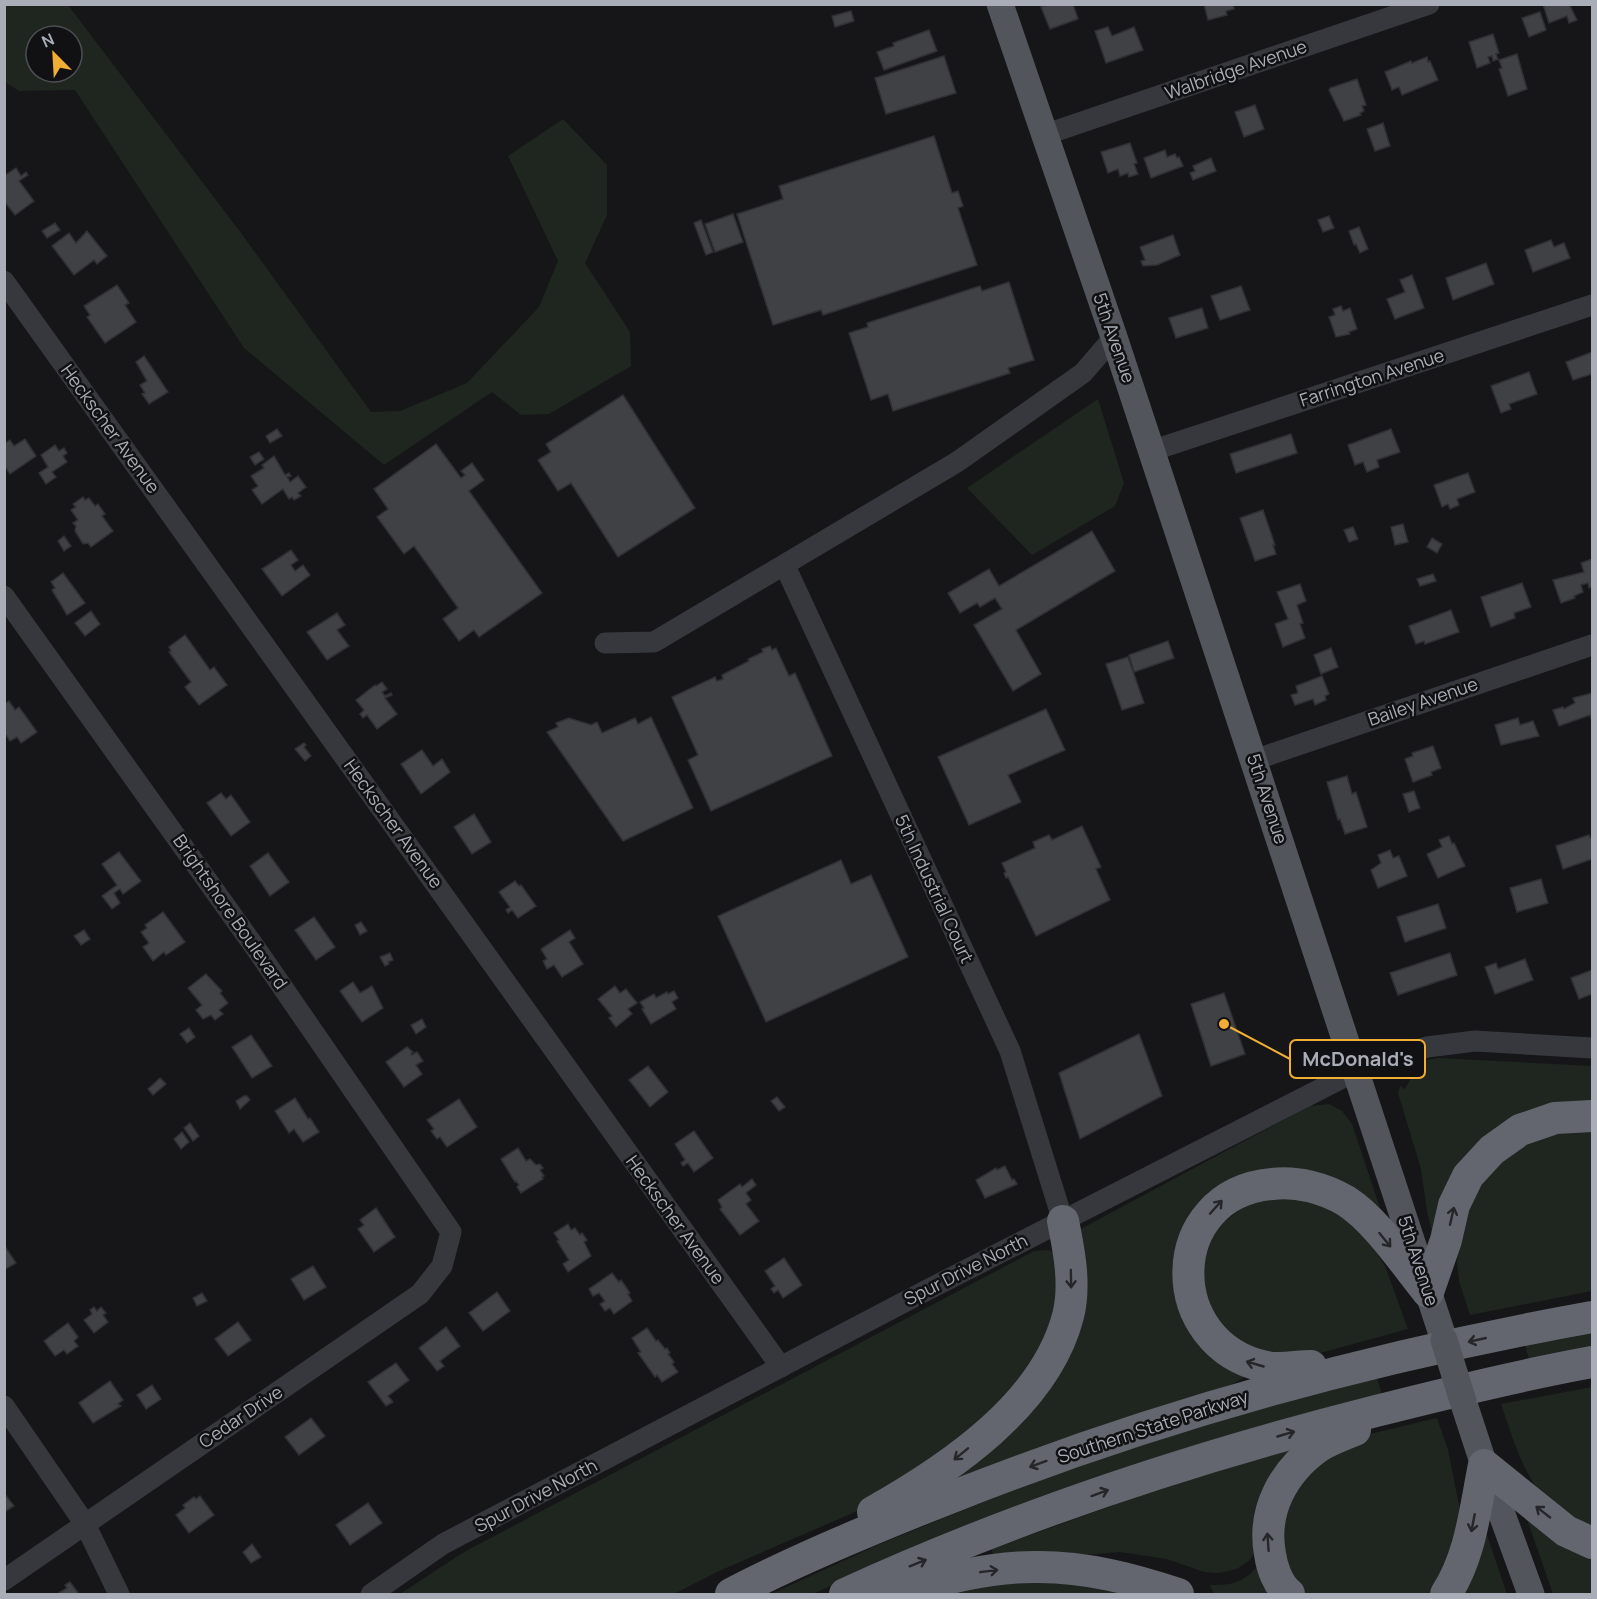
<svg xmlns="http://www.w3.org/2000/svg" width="1597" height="1599" viewBox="0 0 1597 1599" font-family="Manrope,sans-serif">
<rect width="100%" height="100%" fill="#161618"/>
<g fill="#1e261f" fill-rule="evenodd">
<path d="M4,5H68L241,233L371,412L400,411L467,383L539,307L558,261L508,156L563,119L607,165V215L585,263L630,332L631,366L549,414L521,415L492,392L384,465L244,348L75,90L19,91L5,82ZM36,36H72V72H36Z"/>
<path d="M1098,399L1124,483L1115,506L1032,555L967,488Z"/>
<path d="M1438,1058L1592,1066V1109L1537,1114L1432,1232L1427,1211L1421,1169L1398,1093L1400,1086L1405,1089L1411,1078L1405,1073L1427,1060Z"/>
<path d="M1329,1104L1342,1111L1352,1124L1384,1220L1268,1173L1182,1250L1245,1377L1221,1390L947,1484L1049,1377L1075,1232L1310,1106Z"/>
<path d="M1592,1123V1291L1470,1315L1459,1281L1457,1263L1458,1236L1469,1185L1523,1136Z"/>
<path d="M1270,1187L1317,1196L1364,1233L1385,1266L1408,1329L1291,1361L1259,1359L1203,1316L1199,1241Z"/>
<path d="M1049,1250L1062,1258L1055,1332L1019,1388L944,1457L855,1512L719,1571L674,1594H400L464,1552L1034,1251Z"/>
<path d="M1592,1330V1348L1529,1359L1524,1342Z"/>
<path d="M1376,1375L1382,1394L889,1559L813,1594H771L880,1544L1028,1484L1227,1416Z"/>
<path d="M1592,1387V1535C1579,1525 1563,1516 1551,1504C1523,1478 1513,1438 1501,1404Z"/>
<path d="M1437,1418L1448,1450L1460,1510L1456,1533L1434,1594H1303L1288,1583L1273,1533L1285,1487L1341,1441Z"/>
<path d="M1291,1447L1258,1547L1250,1560L1237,1569L1219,1573L1204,1572L1167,1559L1120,1552L994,1563L992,1549L1202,1473Z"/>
<path d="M1519,1496L1592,1551V1594H1553Z"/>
<path d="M1484,1526L1507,1594H1454Z"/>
<path d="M1262,1562L1279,1594H1214L1210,1585C1237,1585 1243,1582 1262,1562Z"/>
<path d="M1097,1581L1148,1594H924L963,1584Z"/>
</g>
<g fill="#404145" stroke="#303034" stroke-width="1.5">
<path d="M1049,4H1073L1078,19L1050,29L1041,7Z"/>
<path d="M1204,4H1233L1234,9L1226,11L1227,15L1208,20Z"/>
<path d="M1543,4H1569L1577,20L1569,23L1567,16L1549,23Z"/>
<path d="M851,11L854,21L835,27L832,16Z"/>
<path d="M1540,12L1546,30L1529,37L1522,18Z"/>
<path d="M1108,27L1112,36L1134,27L1143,50L1106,63L1095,31Z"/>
<path d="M929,30L937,51L884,70L877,52L894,46L893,43Z"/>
<path d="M1493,34L1499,53L1496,54L1498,59L1493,61L1492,56L1488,57L1490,63L1477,68L1469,42Z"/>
<path d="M1517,54L1527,89L1508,96L1499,69L1502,68L1499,60Z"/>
<path d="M944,56L956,93L886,114L875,78Z"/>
<path d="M1427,57L1428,62L1430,61L1438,80L1402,95L1399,87L1392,90L1385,72L1411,61L1412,63Z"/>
<path d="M1357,79L1366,105L1362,106L1364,111L1360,113L1361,115L1344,121L1329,90L1330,88Z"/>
<path d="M1255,105L1264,129L1244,137L1235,112Z"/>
<path d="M1383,123L1390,146L1375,151L1367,129Z"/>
<path d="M934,136L952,193L958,191L963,206L958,208L977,265L823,315L821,310L773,325L737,214L783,199L779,186Z"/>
<path d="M1130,143L1137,163L1134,164L1138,174L1129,177L1128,173L1120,176L1118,169L1108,173L1101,152Z"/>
<path d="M1165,150L1167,157L1175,154L1177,158L1179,157L1183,166L1151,178L1144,158Z"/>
<path d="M1211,158L1216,171L1193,180L1190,173L1195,171L1193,166Z"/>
<path d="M16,168L21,176L26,172L28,175L19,181L34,201L15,215L4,201V176Z"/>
<path d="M733,214L743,242L715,252L705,224Z"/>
<path d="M1329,216L1334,228L1323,232L1318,220Z"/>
<path d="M701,220L713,252L706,255L694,223Z"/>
<path d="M55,223L60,230L47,238L42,231Z"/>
<path d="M1359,227L1368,249L1360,253L1356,244L1354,245L1349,231Z"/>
<path d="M87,231L107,256L97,264L94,260L74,275L52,246L69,233L76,243Z"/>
<path d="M1173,235L1180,255L1157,265L1143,266L1141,261L1145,260L1140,247Z"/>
<path d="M1551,240L1554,247L1564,243L1570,258L1533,272L1525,250Z"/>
<path d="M1486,263L1494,284L1453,300L1446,278Z"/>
<path d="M1412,275L1424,308L1395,319L1387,299L1405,292L1400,280Z"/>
<path d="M1009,282L1034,360L1008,368L1010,373L893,411L888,394L871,400L849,333L868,327L867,323L980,286L982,291Z"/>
<path d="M117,285L129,303L125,305L136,322L105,343L87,317L90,315L84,306Z"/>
<path d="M1241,286L1250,310L1220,320L1211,296Z"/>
<path d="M1341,306L1343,311L1350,308L1357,329L1349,332L1350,334L1336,337L1329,317L1335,315L1333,309Z"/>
<path d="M1202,308L1208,328L1176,338L1169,318Z"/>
<path d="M1592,352V374L1573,380L1566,362Z"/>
<path d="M144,356L168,392L149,404L142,394L145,393L140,385L147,381L136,362Z"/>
<path d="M1529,372L1537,394L1509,404L1511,409L1501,413L1491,386Z"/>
<path d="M623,395L695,508L618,557L571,483L558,491L538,460L551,452L546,444Z"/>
<path d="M277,429L282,436L270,443L266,436Z"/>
<path d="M1391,429L1400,452L1377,460L1379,467L1367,472L1363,462L1355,465L1348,445Z"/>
<path d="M1291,434L1297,453L1236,473L1230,454Z"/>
<path d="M25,439L36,456L10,474L4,465V444L10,440L14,446Z"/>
<path d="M436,444L461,478L465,475L461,471L472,463L484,480L469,491L542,593L479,637L474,630L459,641L443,619L458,608L414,546L404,554L377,517L388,509L374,489Z"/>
<path d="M55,445L59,451L64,448L67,453L63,456L67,462L52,472L56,477L46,484L39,473L48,467L41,455Z"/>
<path d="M259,452L264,459L255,465L250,457Z"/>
<path d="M274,456L285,475L289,473L291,476L287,477L290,482L298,476L306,487L298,493L301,496L294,500L292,497L289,499L283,489L262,504L252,490L258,486L251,476L264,468L262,465Z"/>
<path d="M1468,473L1475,492L1457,499L1459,505L1450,509L1448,504L1442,507L1434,485Z"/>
<path d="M83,497L85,500L89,498L95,506L98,504L105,514L102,516L113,531L91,547L88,543L83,544L75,531L76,526L73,523L78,520L71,510L76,507L73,504Z"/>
<path d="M1263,510L1275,545H1273L1276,554L1255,561L1240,518Z"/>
<path d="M1403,524L1408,542L1395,545L1391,527Z"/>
<path d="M1353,527L1358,539L1349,542L1344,530Z"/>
<path d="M1092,531L1115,571L1016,630L1041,674L1013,691L974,625L1002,609L995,598L980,607L977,603L960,613L948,593L989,569L999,586Z"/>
<path d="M64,536L71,546L64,551L58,541Z"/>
<path d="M1432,538L1442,544L1437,553L1427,547Z"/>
<path d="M291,550L298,560L291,565L295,571L303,565L310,575L282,596L262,569Z"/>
<path d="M1592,559V587L1589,588L1588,583L1581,585L1583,592L1574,596L1575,598L1561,603L1553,580L1584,572L1581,563Z"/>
<path d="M63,573L85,603L67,615L52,590L55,588L51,582Z"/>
<path d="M1433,574L1436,581L1420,586L1417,579Z"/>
<path d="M1522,583L1531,607L1514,613L1515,618L1491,627L1481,597Z"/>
<path d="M1300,584L1306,601L1297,605L1303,623L1300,624L1305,638L1283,647L1275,624L1288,619L1277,592Z"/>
<path d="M1451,610L1459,632L1425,644L1424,641L1416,644L1409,626Z"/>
<path d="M91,611L100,624L85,636L75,623Z"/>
<path d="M337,613L345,625L337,630L349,646L327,660L307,632Z"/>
<path d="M185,635L210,670L214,667L227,685L199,705L185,687L191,682L169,652L171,651L169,647Z"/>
<path d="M1168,641L1174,658L1134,672L1129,655Z"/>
<path d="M770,646L772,650L776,648L789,676L795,673L832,756L711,811L688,760L698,755L672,697L715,677L717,681L723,679L722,675L749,661L748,659L763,652L762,649Z"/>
<path d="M1331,648L1338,667L1321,674L1314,655Z"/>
<path d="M1128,657L1144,703L1122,710L1106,664Z"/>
<path d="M1322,676L1329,694L1325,696L1326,700L1315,705L1313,699L1295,705L1291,695L1298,693L1296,686Z"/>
<path d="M382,682L387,689L382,692L385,696L391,693L392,695L385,698L397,714L377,729L367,715L363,718L360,714L364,710L356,700L375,685L376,686Z"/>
<path d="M1592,693V721L1590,715L1559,726L1553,710L1563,707L1564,709L1575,703L1573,698Z"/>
<path d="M9,701L15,710L19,707L37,732L21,743L17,737L10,741L4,732V704Z"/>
<path d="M1046,709L1065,750L1008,775L1021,802L969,825L938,757Z"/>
<path d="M651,717L693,808L623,841L547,732L558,727L556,723L569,718L591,725L597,722L602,733L635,718L638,724Z"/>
<path d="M1518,718L1520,725L1533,721L1539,736L1501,745L1495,725Z"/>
<path d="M304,743L306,745L304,747L311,756L305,761L295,749Z"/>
<path d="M1433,746L1441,768L1431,772L1432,775L1413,782L1405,759L1413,756L1412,753Z"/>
<path d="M422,750L433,766L442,759L450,772L421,794L401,764Z"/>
<path d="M1347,776L1352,794L1356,792L1367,827L1345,834L1340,819L1338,820L1327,782Z"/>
<path d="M1414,791L1420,808L1409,812L1403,794Z"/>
<path d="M221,793L226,799L231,795L250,822L231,836L207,803Z"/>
<path d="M474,814L491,842L472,854L454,827Z"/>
<path d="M1082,826L1101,867L1096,869L1110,900L1036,936L1008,877L1006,878L1004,873L1006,872L1002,863L1035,848L1033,842L1049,835L1052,840Z"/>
<path d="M1589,835L1590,838L1592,837V859L1563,869L1556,846Z"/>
<path d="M1449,836L1452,844L1454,843L1465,866L1438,878L1427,854L1442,847L1439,840Z"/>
<path d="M1390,850L1393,858L1399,856L1407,876L1378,888L1371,870L1381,863L1378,855Z"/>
<path d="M119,852L141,881L123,894L120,889L114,893L120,903L112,909L102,896L117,885L102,864Z"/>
<path d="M268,853L289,882L270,896L250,866Z"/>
<path d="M841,860L851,884L871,875L908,957L766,1022L718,916Z"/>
<path d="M1541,879L1548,903L1517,912L1510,888Z"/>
<path d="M515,881L519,886L521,885L536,906L518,918L512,910L508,913L506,910L510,907L499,892Z"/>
<path d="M1438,904L1446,928L1405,942L1397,917Z"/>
<path d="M163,912L185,942L166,955L164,952L153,961L143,947L149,943L141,932L147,928L145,925Z"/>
<path d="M314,917L335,947L316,960L295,930Z"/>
<path d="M361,922L367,931L360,935L355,925Z"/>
<path d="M84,930L90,939L81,945L74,936Z"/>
<path d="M570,930L575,938L569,942L583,964L562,977L554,965L547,969L543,961L547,959L541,949Z"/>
<path d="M390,953L393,960L388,962L389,964L385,966L380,957Z"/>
<path d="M1450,953L1457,975L1398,995L1390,973Z"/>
<path d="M1525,959L1533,980L1495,994L1485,967L1496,963L1498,969Z"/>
<path d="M1592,970V994L1579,999L1571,978Z"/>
<path d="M206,974L222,991L220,993L228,1003L219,1010L223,1014L215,1020L211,1015L203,1019L196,1010L202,1005L188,988Z"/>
<path d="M353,982L360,993L372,986L383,1008L362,1022L340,991Z"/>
<path d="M615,986L620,993L626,989L637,1003L628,1009L632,1014L616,1027L609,1018L612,1016L598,999Z"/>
<path d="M674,991L678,998L672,1002L676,1009L651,1024L642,1009L644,1008L640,1002L654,994L656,998L667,992L668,994Z"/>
<path d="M1224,993L1245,1054L1211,1066L1191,1004Z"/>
<path d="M422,1019L426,1027L416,1034L411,1025Z"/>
<path d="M189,1028L195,1037L187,1043L180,1034Z"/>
<path d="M1139,1034L1162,1096L1080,1139L1059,1073Z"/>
<path d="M251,1035L272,1066L252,1078L232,1047Z"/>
<path d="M407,1047L413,1052L411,1053L412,1055L417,1052L423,1061L416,1065L422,1074L404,1087L386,1062Z"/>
<path d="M648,1066L668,1092L650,1107L629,1080Z"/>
<path d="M160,1078L166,1084L153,1095L148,1089Z"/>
<path d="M244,1096H247L250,1100L240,1109L236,1101Z"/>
<path d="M777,1097L785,1107L779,1111L771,1101Z"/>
<path d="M295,1098L308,1119L310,1118L319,1132L303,1142L294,1129L289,1133L275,1111Z"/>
<path d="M459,1099L477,1127L447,1147L440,1137L437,1139L431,1131L434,1129L427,1120Z"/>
<path d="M190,1123L199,1136L193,1141L184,1128Z"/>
<path d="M694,1131L713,1158L694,1172L688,1163L683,1166L681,1163L685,1160L675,1144Z"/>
<path d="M182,1132L189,1142L181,1149L174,1139Z"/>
<path d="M518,1148L526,1161L530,1159L536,1165L540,1164L543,1168L540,1170L544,1176L542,1177L543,1179L521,1193L517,1187L519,1185L516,1181L515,1182L501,1159Z"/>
<path d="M1005,1166L1012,1180L1014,1179L1017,1184L985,1198L976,1180L996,1168L997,1170Z"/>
<path d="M752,1179L756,1185L746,1193L751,1200L746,1204L759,1221L740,1235L720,1209L722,1207L718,1200L740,1184L742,1187Z"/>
<path d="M376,1208L395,1237L374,1252L358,1229L364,1225L360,1220Z"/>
<path d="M568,1224L571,1230L575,1228L580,1235L582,1233L587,1240L584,1242L591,1256L568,1272L563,1264L569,1260L557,1241L559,1240L554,1233Z"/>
<path d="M4,1245L16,1263L4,1270Z"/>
<path d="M784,1258L802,1285L783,1298L778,1290L774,1293L771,1289L775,1286L765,1271Z"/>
<path d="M313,1266L326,1287L304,1300L291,1279Z"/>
<path d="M612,1273L619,1282L621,1280L630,1293L628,1294L632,1301L614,1314L610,1308L605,1311L600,1304L605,1301L599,1293L593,1296L589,1289Z"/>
<path d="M497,1292L510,1311L483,1331L469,1313Z"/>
<path d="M202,1293L207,1301L197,1306L193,1298Z"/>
<path d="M94,1307L97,1311L101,1307L106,1313L103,1315L108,1322L94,1333L84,1320L92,1314L90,1310Z"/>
<path d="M238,1322L251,1340L228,1356L215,1339Z"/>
<path d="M68,1323L78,1337L74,1341L78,1346L67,1354L64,1350L55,1356L44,1341Z"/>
<path d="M446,1327L460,1346L440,1361L444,1366L437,1371L419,1348Z"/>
<path d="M647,1328L656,1341L658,1340L665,1349L667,1348L670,1353L668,1354L674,1362L672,1364L678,1372L662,1382L657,1375L655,1377L638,1353L641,1352L632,1338Z"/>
<path d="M396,1363L409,1380L388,1396L393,1402L386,1406L368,1382Z"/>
<path d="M110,1381L123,1400L118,1404L121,1406L93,1423L79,1403Z"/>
<path d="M152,1385L161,1399L146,1409L137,1395Z"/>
<path d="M311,1418L325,1436L299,1455L285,1437Z"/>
<path d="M4,1493L14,1506L4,1512Z"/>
<path d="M200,1496L214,1515L189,1533L176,1515L185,1508L183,1505L194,1497L196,1499Z"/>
<path d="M368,1503L382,1523L350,1545L336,1525Z"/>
<path d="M252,1544L261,1557L251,1563L243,1552Z"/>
<path d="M70,1582L79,1594H57L67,1588L65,1585Z"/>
</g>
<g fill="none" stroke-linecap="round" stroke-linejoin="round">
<g stroke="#37383d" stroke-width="21">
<path d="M1044,135L1429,4"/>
<path d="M4,281L781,1367"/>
<path d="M1151,451L1592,305"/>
<path d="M785,566L1010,1051L1063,1221"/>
<path d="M4,596L259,953L451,1232L442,1266L420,1294L4,1580"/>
<path d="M605,643L654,642L957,462L1083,373L1114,337"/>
<path d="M1254,760L1592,645"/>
<path d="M4,1406L85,1524L119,1594"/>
<path d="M371,1594L443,1544L931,1288L1356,1071L1427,1047L1475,1041L1592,1048"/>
</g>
<g stroke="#53555c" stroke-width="27">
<path d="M1000,4L1114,337L1444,1340"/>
<path d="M1463,1401L1484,1465L1531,1594"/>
</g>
<g stroke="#63666e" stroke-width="32">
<path d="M1428,1292L1446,1240L1454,1205L1468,1176L1492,1150L1520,1130L1555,1118L1592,1116"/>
<path d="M1311,1366C1297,1366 1280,1370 1266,1367C1161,1345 1162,1194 1272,1184C1297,1181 1324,1188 1346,1201C1376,1220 1405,1264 1428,1292"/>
<path d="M873,1512C949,1469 1045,1405 1068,1316C1076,1285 1069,1251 1063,1221"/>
<path d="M731,1594C802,1557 878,1526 952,1497C1159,1415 1374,1356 1592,1317"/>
<path d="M845,1594C1015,1516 1194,1457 1376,1411C1447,1393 1520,1375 1592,1362"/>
<path d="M892,1594C939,1580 989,1566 1039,1567C1087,1567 1133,1579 1178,1594"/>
<path d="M1289,1594C1278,1585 1272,1568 1270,1554C1262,1511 1283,1472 1318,1447C1329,1440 1343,1435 1355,1430"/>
<path d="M1446,1594C1471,1556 1475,1509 1484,1465L1566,1531L1592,1543"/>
</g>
<path stroke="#53555c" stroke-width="27" d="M1444,1340L1463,1401"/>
</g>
<defs><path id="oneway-shaft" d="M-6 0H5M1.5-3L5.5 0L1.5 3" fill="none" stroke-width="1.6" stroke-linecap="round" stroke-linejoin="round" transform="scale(1.5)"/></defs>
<g stroke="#26262a">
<use href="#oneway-shaft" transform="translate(1216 1207) rotate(-48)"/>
<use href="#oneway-shaft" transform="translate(1452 1216) rotate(-77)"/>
<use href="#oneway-shaft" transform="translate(1385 1240) rotate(51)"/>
<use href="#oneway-shaft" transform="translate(1071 1279) rotate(89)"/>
<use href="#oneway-shaft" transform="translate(1477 1340) rotate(167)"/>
<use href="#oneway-shaft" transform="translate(1255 1364) rotate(-164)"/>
<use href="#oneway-shaft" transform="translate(1286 1434) rotate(-16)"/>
<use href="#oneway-shaft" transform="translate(961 1454) rotate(141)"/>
<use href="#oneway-shaft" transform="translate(1038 1464) rotate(160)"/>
<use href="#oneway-shaft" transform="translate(1100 1493) rotate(-20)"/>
<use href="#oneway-shaft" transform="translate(1543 1512) rotate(-142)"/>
<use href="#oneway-shaft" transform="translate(1473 1523) rotate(101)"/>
<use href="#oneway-shaft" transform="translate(1268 1542) rotate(-94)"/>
<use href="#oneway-shaft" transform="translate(918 1563) rotate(-22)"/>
<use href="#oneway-shaft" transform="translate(989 1571) rotate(-7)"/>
</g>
<g text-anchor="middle" stroke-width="5" stroke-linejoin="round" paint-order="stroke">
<g font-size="18" fill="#a8adb8" stroke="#111113">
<text transform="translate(1236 70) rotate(-19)" y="6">Walbridge Avenue</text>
<text transform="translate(1114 338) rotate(71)" y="6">5th Avenue</text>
<text transform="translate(1372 378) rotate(-18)" y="6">Farrington Avenue</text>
<text transform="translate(110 429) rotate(54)" y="6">Heckscher Avenue</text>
<text transform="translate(1423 702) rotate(-19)" y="6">Bailey Avenue</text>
<text transform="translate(1267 799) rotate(72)" y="6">5th Avenue</text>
<text transform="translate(393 824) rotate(54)" y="6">Heckscher Avenue</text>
<text transform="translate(934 889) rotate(65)" y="6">5th Industrial Court</text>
<text transform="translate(230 912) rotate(55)" y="6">Brightshore Boulevard</text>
<text transform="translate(675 1220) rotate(54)" y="6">Heckscher Avenue</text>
<text transform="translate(1418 1261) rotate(72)" y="6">5th Avenue</text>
<text transform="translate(966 1270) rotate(-27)" y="6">Spur Drive North</text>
<text transform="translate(241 1417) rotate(-34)" y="6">Cedar Drive</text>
<text transform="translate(1153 1427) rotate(-18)" y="6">Southern State Parkway</text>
<text transform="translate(536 1496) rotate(-28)" y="6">Spur Drive North</text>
</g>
</g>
<path fill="none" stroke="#f0ae35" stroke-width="2" d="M1224 1024L1290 1059"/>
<circle fill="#f0ae35" stroke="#111113" stroke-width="2" cx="1224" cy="1024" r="6"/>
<rect fill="#111113" stroke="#f0ae35" stroke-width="2" x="1290" y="1040" width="135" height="38" rx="6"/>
<g font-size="20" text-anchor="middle" font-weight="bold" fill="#a8adb8">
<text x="1358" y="1066">McDonald's</text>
</g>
<rect width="1597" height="1599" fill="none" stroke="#a8adb8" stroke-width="12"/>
<g transform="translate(54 54) rotate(336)"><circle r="28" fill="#111113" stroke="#4d4f55" stroke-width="1.5"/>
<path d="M0-4.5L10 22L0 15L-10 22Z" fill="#f0ae35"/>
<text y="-9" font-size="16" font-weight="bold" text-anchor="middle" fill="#a8adb8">N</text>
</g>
</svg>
